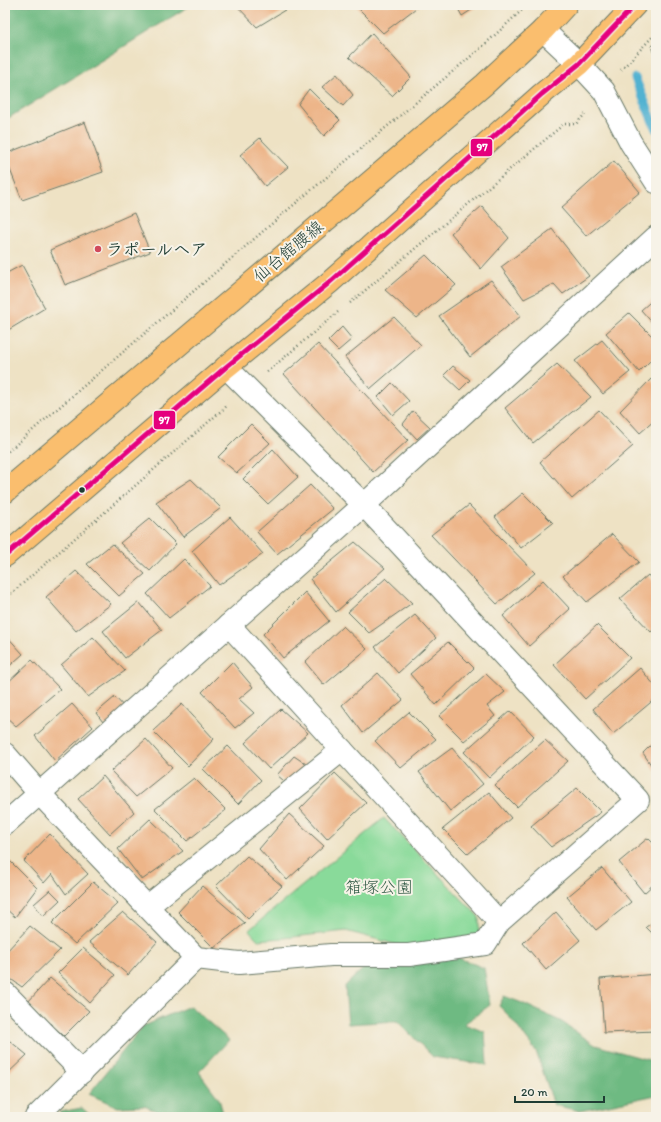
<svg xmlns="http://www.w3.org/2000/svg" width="661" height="1122" viewBox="0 0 661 1122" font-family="Itim,'Klee One',sans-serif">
<rect width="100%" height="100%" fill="#f7f3e8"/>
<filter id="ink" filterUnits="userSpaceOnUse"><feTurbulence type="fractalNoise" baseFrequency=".025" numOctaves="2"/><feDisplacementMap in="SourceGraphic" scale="8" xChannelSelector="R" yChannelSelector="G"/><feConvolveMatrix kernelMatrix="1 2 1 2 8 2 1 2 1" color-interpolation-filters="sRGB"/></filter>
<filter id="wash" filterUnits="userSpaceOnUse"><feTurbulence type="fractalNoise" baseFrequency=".012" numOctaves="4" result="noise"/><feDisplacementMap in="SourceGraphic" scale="16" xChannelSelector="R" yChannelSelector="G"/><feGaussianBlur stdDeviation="0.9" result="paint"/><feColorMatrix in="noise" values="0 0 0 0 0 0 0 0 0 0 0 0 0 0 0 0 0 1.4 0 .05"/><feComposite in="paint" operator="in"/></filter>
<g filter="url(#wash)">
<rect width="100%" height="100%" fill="#eee2c4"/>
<path fill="#89da9a" stroke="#548c67" d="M384,818L479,917V939L409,948L346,931L284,938L258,940L249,930Z"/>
<g fill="#6eba82" stroke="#467c5b">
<path d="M5,5H191L5,120Z"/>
<path d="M456,957L484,968L490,1005L464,1024L485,1032L487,1065L433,1057L397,1021L348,1024L345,986L366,966Z"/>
<path d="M504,996L522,1003L562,1022L595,1045L656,1062V1095L580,1111L554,1105L536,1051L509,1016L499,1006Z"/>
<path d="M190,1006L229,1040L199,1072L219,1099L224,1117H164V1114L144,1106L118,1107L89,1094L143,1026Z"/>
<path d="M82,1108L92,1117H57L61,1112Z"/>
</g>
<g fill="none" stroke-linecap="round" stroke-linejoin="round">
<path stroke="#53b2d1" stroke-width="9" d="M635,78L656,129"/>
</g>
<g id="blocks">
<g fill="#edb589">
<path d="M236,5H293L257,27Z"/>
<path d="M355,5H420L383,33Z"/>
<path d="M456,5H479L462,16Z"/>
<path d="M372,33L411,77L392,96L349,57Z"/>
<path d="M656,44V60L651,46Z"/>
<path d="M337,74L353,95L343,106L322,87Z"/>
<path d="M309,89L340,120L324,136L298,104Z"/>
<path d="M85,122L103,172L22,200L5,157V154Z"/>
<path d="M260,138L288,167L265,186L240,155Z"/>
<path d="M614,161L640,192L586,236L561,208Z"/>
<path d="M5,179L10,192L5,194Z"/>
<path d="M482,206L509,238L481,269L451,233Z"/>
<path d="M134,213L150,252L65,285L50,250Z"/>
<path d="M552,229L589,276L563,294L554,284L524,299L501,267Z"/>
<path d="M426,255L456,285L417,318L385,290Z"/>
<path d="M22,265L45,308L5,332V274Z"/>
<path d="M491,280L521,316L470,357L439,316Z"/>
<path d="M656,297V327L641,310Z"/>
<path d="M629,313L656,340V355L639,372L606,333Z"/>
<path d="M394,317L421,345L370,389L345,357Z"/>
<path d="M342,327L352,339L338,351L328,341Z"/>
<path d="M602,340L630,372L603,394L575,361Z"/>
<path d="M318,344L408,440L373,472L284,374Z"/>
<path d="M557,364L591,397L533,443L505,408Z"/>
<path d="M453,366L470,380L460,390L444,375Z"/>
<path d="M651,379L656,384V419L640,433L620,411Z"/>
<path d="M392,383L409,401L393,415L378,397Z"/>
<path d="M599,410L633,446L572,499L540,462Z"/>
<path d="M413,411L430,427L417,439L403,424Z"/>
<path d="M251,424L270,443L237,473L218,457Z"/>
<path d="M273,449L298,477L268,504L243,479Z"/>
<path d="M191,479L221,508L183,537L156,502Z"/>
<path d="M310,485L333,509L277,554L257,532Z"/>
<path d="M523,493L553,523L521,548L495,517Z"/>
<path d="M469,505L535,573L497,604L431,535Z"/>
<path d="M230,517L263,554L219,585L192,551Z"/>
<path d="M150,518L176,544L150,571L120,543Z"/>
<path d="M612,534L639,562L587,602L563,576Z"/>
<path d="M355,542L385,568L336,612L310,579Z"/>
<path d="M112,544L145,574L119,596L87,564Z"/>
<path d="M184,559L210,586L169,618L147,594Z"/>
<path d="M76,571L111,604L76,631L46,597Z"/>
<path d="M648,575L656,584V627L651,632L620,599Z"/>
<path d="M386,578L412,603L369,633L348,612Z"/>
<path d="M543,580L570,609L529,646L503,616Z"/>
<path d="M305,592L329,621L283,658L263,634Z"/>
<path d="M139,602L162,630L125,658L103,631Z"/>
<path d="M415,615L436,638L398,673L375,647Z"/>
<path d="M597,625L630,658L585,699L554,665Z"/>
<path d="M343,626L367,649L324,685L305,662Z"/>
<path d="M5,634L23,654L5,670Z"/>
<path d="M93,637L125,671L88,697L61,665Z"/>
<path d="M448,642L474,668L436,705L410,674Z"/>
<path d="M32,660L60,689L16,726L5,716V685Z"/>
<path d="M232,662L253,687L239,699L254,713L235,728L202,692Z"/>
<path d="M640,668L656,687V698L613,734L593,709Z"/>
<path d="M378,673L403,700L363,733L342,705Z"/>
<path d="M486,674L505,692L487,706L495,716L464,741L439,716Z"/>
<path d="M115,697L126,709L106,726L96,713Z"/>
<path d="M72,704L93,727L55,761L35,736Z"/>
<path d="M182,704L214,739L188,766L153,731Z"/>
<path d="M281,709L308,733L269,769L245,743Z"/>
<path d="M510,711L534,736L489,778L464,752Z"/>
<path d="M409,712L436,739L401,768L375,741Z"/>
<path d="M146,739L172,768L136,797L111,771Z"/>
<path d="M545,740L568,761L517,807L495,785Z"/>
<path d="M656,740V772L643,753Z"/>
<path d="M228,746L261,780L238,804L203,769Z"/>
<path d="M452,748L483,784L450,811L419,772Z"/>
<path d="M294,756L309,766L290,786L277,775Z"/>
<path d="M335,773L366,803L327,839L300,809Z"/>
<path d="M103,776L134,812L110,834L78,799Z"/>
<path d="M194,778L226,810L187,841L155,809Z"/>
<path d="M577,788L601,812L551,847L531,826Z"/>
<path d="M489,792L511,818L468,854L443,829Z"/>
<path d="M289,814L324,846L287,880L259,849Z"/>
<path d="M150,819L183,851L142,880L118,849Z"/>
<path d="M50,834L88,874L66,894L52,874L44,883L24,861Z"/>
<path d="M648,838L656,846V882L644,893L619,862Z"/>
<path d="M247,856L282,886L248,919L216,886Z"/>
<path d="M10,861L37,888L15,917L5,908V866Z"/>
<path d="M602,868L631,902L596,930L567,897Z"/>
<path d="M93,882L118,903L75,944L52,923Z"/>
<path d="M202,886L245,923L214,948L178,912Z"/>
<path d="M50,890L60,900L43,916L34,904Z"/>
<path d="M123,912L157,942L128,975L89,942Z"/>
<path d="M556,912L580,940L546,970L523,943Z"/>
<path d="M656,920V937L646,927Z"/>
<path d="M30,926L60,950L22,987L5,975V953Z"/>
<path d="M83,948L115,975L90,1003L58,973Z"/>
<path d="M656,974V1031L604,1033L600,979Z"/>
<path d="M50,978L89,1011L64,1036L27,1003Z"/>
<path d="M5,1037L27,1055L5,1076Z"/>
</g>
</g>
</g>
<g filter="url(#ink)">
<use href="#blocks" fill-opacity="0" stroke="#677766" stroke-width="1"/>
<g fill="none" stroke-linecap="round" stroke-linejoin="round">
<defs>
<g id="minor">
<path d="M543,30L579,64L604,91L631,143L656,182"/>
<path d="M342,750L499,922"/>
<path d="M5,754L39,793L196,958L239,963L331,955H409L485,944L499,922L638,800L364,505L226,367"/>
<path d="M5,824L364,505L656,237"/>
<path d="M148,906L342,750L229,625"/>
<path d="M5,993L82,1072"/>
<path d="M36,1117L196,958"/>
</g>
<g id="major">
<path d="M5,492L340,208L485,84L543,30L566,5"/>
<path d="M5,556L226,367L329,283L542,94L579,64L635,5"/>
</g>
</defs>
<use href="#minor" stroke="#677766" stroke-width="24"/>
<use href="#major" stroke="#677766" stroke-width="24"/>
<g stroke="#677766" stroke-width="2.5" stroke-dasharray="1 3" stroke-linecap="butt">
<path d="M621,70L656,33"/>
<path d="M350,303L564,124H576L585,114"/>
<path d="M267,372L338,312"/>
<path d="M5,454L290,208L482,47L522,10"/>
<path d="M5,599L228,405"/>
</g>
<use href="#minor" stroke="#fff" stroke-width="22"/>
<use href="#major" stroke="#fabe6e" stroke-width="22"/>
<defs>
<path id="bus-1" d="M5,556L226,367L329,283L542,94L579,64L635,5"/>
</defs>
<use href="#bus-1" stroke="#f7f3e8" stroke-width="8"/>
<use href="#bus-1" stroke="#e5007d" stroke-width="5"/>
</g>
</g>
<circle fill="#d1495b" stroke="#f7f3e8" stroke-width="1.5" cx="98" cy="249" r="4"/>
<circle fill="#1f3d34" stroke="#f7f3e8" stroke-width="1.5" cx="82" cy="490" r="3.5"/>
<g text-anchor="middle" stroke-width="4" stroke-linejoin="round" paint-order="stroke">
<g font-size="17" font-weight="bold" fill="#1f3d34" stroke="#f7f3e8" text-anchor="start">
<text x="106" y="255">ラポールヘア</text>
</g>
<g font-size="17" fill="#1f3d34" stroke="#f7f3e8">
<text transform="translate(288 251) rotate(-40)" y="6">仙台館腰線</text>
</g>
<g font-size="17" fill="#345c48" stroke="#f7f3e8">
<text x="379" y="893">箱塚公園</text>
</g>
</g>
<g stroke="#f7f3e8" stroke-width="1.5">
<rect x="470" y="138" width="23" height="19" rx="4" fill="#e5007d"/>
<rect x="153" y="410" width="23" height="20" rx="4" fill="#e5007d"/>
</g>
<g font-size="11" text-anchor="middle" font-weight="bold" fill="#fff">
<text x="482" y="151">97</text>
<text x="164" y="424">97</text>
</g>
<rect width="661" height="1122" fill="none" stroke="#f7f3e8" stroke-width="20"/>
<path d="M515 1096v6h89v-6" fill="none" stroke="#1f3d34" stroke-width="2"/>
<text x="521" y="1096" font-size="12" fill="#1f3d34" stroke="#f7f3e8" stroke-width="3" paint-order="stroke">20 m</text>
</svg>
